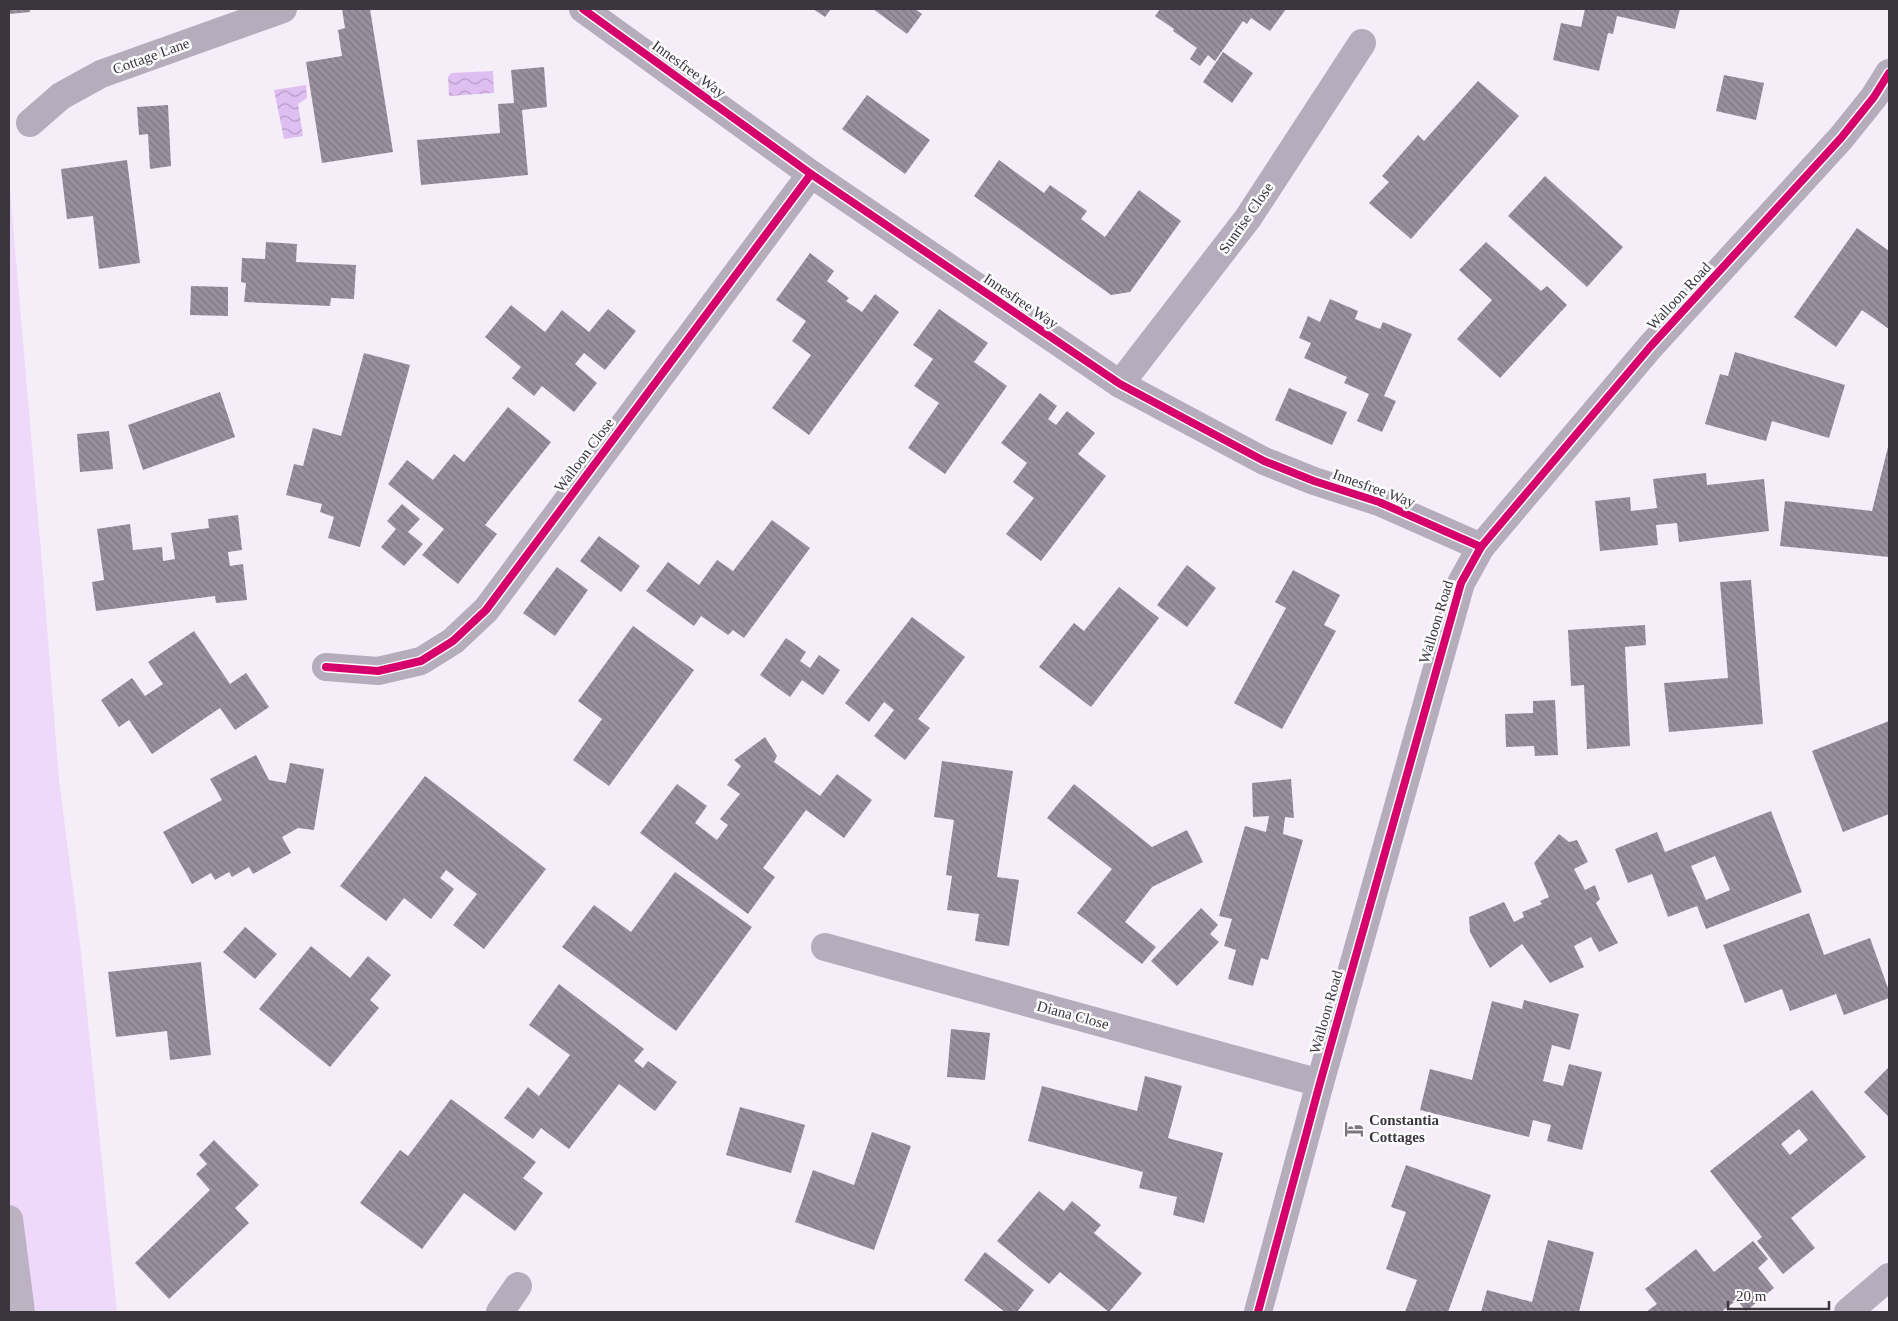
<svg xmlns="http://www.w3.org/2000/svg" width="1898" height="1321" font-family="Georgia,serif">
<defs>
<pattern id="water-waves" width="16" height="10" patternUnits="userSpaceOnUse" patternTransform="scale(1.25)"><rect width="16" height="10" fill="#dfbff1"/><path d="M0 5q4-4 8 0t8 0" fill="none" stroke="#b69cc5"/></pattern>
<pattern id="building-back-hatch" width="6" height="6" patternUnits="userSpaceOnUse" patternTransform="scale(1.25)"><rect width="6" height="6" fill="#9a8f9e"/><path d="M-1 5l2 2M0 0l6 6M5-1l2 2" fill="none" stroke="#7f7682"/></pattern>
</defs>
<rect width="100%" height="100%" fill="#f5eef8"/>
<path fill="#eed9fa" d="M9,178L43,575L59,779L81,952L117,1312H9Z"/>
<g fill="url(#water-waves)">
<path d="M493,71L494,93L449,96L448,77L451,73Z"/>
<path d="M306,85L307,98L298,104L303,136L284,139L274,90Z"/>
</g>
<g fill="url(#building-back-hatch)" fill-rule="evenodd">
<path d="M9,9H30V12L9,14Z"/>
<path d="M342,9H370L393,152L322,163L306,62L342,56L338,30L345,28Z"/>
<path d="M813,9H831L825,17Z"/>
<path d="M873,9H915L922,14L907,34Z"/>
<path d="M1160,9H1286L1270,31L1251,18L1247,24L1243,21L1215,61L1208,55L1200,66L1190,59L1197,48L1173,31L1174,29L1155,16Z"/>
<path d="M1585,9H1680L1675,29L1617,16L1613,34L1608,33L1599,71L1553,60L1561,23L1581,27Z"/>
<path d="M1223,52L1253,73L1232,103L1203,82Z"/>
<path d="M544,67L547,107L522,110L528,175L421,185L417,140L500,133L498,104L514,103L511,70Z"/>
<path d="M1724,75L1764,83L1756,120L1716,111Z"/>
<path d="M1478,81L1519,116L1411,239L1369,203L1389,182L1382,176L1418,135L1424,141Z"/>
<path d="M867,95L930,140L905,174L842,129Z"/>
<path d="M168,105L171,166L150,169L148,134L139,135L137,107Z"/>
<path d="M127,160L140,263L99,269L93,216L67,219L61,169Z"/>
<path d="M999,160L1044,193L1050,185L1087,211L1081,219L1105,237L1139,190L1181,221L1130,292L1111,295L974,196Z"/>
<path d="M1545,176L1623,247L1587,287L1508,216Z"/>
<path d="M1857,228L1889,251V329L1862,310L1836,347L1794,317Z"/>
<path d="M266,242L297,244L296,262L356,265L354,299L331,298L330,306L244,302L246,283L241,282L242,258L265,259Z"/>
<path d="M1486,242L1541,291L1547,286L1567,305L1500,378L1457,339L1492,300L1459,270Z"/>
<path d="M810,253L834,271L827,281L849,298L846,301L862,312L875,294L899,312L809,435L772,408L811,355L792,341L806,321L776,300Z"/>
<path d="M191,286L228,287V316L190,315Z"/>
<path d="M1330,299L1358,311L1355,319L1380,329L1383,322L1412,334L1384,396L1396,401L1382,432L1357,421L1369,394L1344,383L1347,377L1304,358L1311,343L1299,338L1308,316L1320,322Z"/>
<path d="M511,305L545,332L562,310L589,332L608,309L636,331L605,370L584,353L575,364L597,383L574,412L542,386L534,396L512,378L521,367L485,337Z"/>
<path d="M939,309L988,343L974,362L1007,386L945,474L908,448L939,403L914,386L933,359L913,345Z"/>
<path d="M1735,352L1845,385L1829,438L1772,421L1766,441L1705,424L1720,374L1728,376Z"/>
<path d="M364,353L410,365L360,547L328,538L334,517L320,512L322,504L286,495L294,464L303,466L313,428L341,436Z"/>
<path d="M1289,388L1347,412L1332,445L1275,420Z"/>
<path d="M220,392L235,437L143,470L128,425Z"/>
<path d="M1040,393L1057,406L1048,419L1056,425L1067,411L1095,433L1078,454L1106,476L1041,561L1006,534L1034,498L1013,482L1027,463L1001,443Z"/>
<path d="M508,407L551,442L485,525L497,534L458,584L422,555L444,529L388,484L407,460L433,480L454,454L464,462Z"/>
<path d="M109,431L113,469L80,472L77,434Z"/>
<path d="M1889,443V557L1780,546L1785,501L1872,511Z"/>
<path d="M1706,473L1707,485L1764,479L1769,531L1679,542L1677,523L1656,525L1658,545L1600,551L1595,501L1630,497L1631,511L1657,508L1653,479Z"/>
<path d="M402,504L420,519L408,532L423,544L404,566L381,547L396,529L387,521Z"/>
<path d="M238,515L242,550L228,552L230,566L243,564L247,600L216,603L215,596L96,611L92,582L104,580L97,529L130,524L133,550L162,547L163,561L175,559L171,533L209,528L208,519Z"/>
<path d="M772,520L810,548L744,638L733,630L728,635L701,616L694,626L646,591L668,562L699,585L717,560L733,571Z"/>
<path d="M599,536L640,566L621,592L580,561Z"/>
<path d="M1187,565L1216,588L1187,627L1157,605Z"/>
<path d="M557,567L588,590L555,636L523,613Z"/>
<path d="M1293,570L1340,595L1324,625L1336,631L1282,729L1234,703L1286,608L1275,602Z"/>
<path d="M1751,580L1763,724L1669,732L1664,683L1728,678L1720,582Z"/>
<path d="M1119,587L1159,618L1091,707L1039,667L1074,623L1084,631Z"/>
<path d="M912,617L965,657L918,719L930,728L905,760L874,736L894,710L884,702L869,722L845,703Z"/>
<path d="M1645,625L1646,645L1625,647L1630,746L1587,749L1584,685L1571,686L1568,630Z"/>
<path d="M633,626L694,670L609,786L573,760L602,719L578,701Z"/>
<path d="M194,631L230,684L246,673L269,707L235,730L220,708L152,754L129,720L119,727L101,700L132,678L145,696L163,684L148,662Z"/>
<path d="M786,638L806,652L800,661L810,668L819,655L840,670L823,695L802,680L790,697L760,675Z"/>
<path d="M1555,700L1558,755L1535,756L1534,746L1506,747L1505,714L1533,713V701Z"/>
<path d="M1889,721V814L1843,832L1812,751Z"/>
<path d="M765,737L777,756L774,762L820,796L837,774L872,800L844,838L806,810L763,868L775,877L748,914L640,833L677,784L707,806L695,823L717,840L728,825L720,819L740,794L727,785L741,766L734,760Z"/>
<path d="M256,755L269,780L286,783L290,763L324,769L314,830L298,828L282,837L291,853L253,874L249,867L232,877L229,872L215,880L211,873L192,884L163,832L222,800L210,779Z"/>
<path d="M942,761L1013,771L997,877L1019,880L1009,946L975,941L979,914L947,910L952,876L946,875L954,820L934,817Z"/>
<path d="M425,776L546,869L484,949L453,925L477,894L446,870L440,878L454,889L431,919L404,898L386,921L340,886Z"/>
<path d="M1291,779L1294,818L1285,817L1283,834L1303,840L1268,960L1261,958L1253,986L1228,979L1236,950L1224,946L1232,919L1219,916L1245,826L1266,832L1269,816L1253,817L1252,783Z"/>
<path d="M1074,784L1152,847L1187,830L1203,862L1152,887L1125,922L1156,947L1142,964L1077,913L1112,869L1047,818Z"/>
<path d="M1771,811L1802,892L1706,929L1697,906L1668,917L1652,874L1628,883L1615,849L1657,832L1665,852ZM1715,856L1730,890L1706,900L1691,866Z"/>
<path d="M1559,834L1569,842L1577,840L1588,862L1574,869L1585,890L1595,885L1600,899L1596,903L1618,943L1599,952L1591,937L1574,946L1584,967L1550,983L1522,944L1490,968L1470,932L1469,917L1504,902L1514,922L1524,917L1522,912L1542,904L1540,901L1549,897L1534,863Z"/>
<path d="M675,872L752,927L676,1031L562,947L594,905L631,932Z"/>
<path d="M1201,908L1218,925L1210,934L1219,942L1177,986L1151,961Z"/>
<path d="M1809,913L1824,955L1870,938L1889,991V998L1844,1015L1836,994L1790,1011L1782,989L1745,1003L1723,945Z"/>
<path d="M245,927L277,954L255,979L223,952Z"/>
<path d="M311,946L350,978L368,956L391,975L370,1000L379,1008L330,1067L259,1009Z"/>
<path d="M201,962L211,1055L170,1060L167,1031L116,1037L108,972Z"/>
<path d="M559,984L644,1049L634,1061L643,1068L648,1061L677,1082L655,1111L619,1084L569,1149L541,1128L533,1139L504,1118L528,1087L539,1096L570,1055L529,1025Z"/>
<path d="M1524,1000L1579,1014L1570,1050L1552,1045L1543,1081L1563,1086L1569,1064L1602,1072L1582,1150L1547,1141L1551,1125L1533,1120L1529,1137L1420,1110L1430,1069L1472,1080L1492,1001L1522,1009Z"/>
<path d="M951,1029L990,1033L985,1080L947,1077Z"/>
<path d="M1889,1067V1117L1864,1092Z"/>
<path d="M1145,1076L1182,1086L1168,1138L1223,1153L1204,1223L1173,1215L1177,1197L1139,1188L1143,1172L1028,1141L1042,1086L1137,1111Z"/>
<path d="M1812,1090L1866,1157L1791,1218L1815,1248L1783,1274L1757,1241L1762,1237L1710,1171ZM1799,1129L1808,1140L1790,1155L1781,1144Z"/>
<path d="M451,1099L536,1162L523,1178L543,1193L515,1231L464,1193L422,1249L360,1203L400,1150L408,1156Z"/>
<path d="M740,1107L805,1125L791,1173L726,1155Z"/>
<path d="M872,1132L911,1146L874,1250L795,1222L813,1170L854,1185Z"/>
<path d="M214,1140L259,1185L235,1208L249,1223L169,1299L135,1263L210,1190L196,1174L207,1164L199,1155Z"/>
<path d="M1406,1165L1491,1195L1448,1312H1405L1417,1280L1386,1269L1406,1212L1391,1207Z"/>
<path d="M1039,1191L1064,1211L1072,1201L1101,1225L1094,1233L1142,1273L1109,1312L1060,1272L1049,1284L997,1241Z"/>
<path d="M1548,1240L1594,1252L1579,1312H1481L1487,1290L1532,1302Z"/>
<path d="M1753,1241L1768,1259L1758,1268L1774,1288L1746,1311L1737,1300L1721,1312H1646L1657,1304L1645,1289L1696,1249L1714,1272Z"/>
<path d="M985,1252L1034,1290L1017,1312H1005L964,1280Z"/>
</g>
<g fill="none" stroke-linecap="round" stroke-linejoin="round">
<g stroke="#b6adbc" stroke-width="28">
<path d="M583,9L811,174L1120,384L1264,461L1314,481L1379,502L1481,547"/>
<path d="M30,123L61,96L101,74L283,9"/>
<path d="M1120,384L1248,218L1362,43"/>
<path d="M326,667L378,671L421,661L453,641L486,610L811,174"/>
<path d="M825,947L1320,1083"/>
<path d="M500,1312L518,1286"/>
<path d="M1848,1312L1889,1277"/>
</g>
<path stroke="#b6adbc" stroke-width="28" d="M1258,1312L1320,1083L1461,583L1481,547L1650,347L1841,138L1874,97L1889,73"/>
<path stroke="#bdb2c1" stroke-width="28" d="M9,1219L21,1312"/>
<g stroke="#fcfcfc" stroke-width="11">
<g id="cycleway">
<path d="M583,9L811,174L1120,384L1264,461L1314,481L1379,502L1481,547"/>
<path d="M326,667L378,671L421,661L453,641L486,610L811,174"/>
<path d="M1258,1312L1320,1083L1461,583L1481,547L1650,347L1841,138L1874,97L1889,73"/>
</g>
</g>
<use href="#cycleway" stroke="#d6006c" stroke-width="8"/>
</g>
<defs>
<g id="hotel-bare" transform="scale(1.5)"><path d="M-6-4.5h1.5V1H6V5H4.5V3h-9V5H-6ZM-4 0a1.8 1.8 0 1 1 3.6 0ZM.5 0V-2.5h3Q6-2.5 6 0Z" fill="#7c767f" stroke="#fcfcfc" stroke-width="2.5" paint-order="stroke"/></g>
</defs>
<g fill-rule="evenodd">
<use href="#hotel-bare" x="1354" y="1129"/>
</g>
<g text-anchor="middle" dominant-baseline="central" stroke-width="5" stroke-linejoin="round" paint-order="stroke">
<g font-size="15" fill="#3b363e" stroke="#fcfcfc">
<text transform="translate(151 56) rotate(-20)">Cottage Lane</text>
<text transform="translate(689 69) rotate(36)">Innesfree Way</text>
<text transform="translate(1246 218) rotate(-55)">Sunrise Close</text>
<text transform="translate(1679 296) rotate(-47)">Walloon Road</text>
<text transform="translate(1021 301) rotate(34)">Innesfree Way</text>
<text transform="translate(584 455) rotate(-53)">Walloon Close</text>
<text transform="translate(1374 488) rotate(20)">Innesfree Way</text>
<text transform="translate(1436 622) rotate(-73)">Walloon Road</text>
<text transform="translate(1326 1012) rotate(-74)">Walloon Road</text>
<text transform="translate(1073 1015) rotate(15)">Diana Close</text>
</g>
<g font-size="15" font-weight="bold" fill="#3b363e" stroke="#fcfcfc" text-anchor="start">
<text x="1369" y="1120">Constantia<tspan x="1369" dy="17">Cottages</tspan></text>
</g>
</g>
<rect width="1898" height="1321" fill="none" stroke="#3b363e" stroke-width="20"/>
<path d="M1728 1301v8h101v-8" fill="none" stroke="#3b363e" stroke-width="2.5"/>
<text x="1736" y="1301" font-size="15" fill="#3b363e" stroke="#fcfcfc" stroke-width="4" paint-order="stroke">20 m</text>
</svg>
